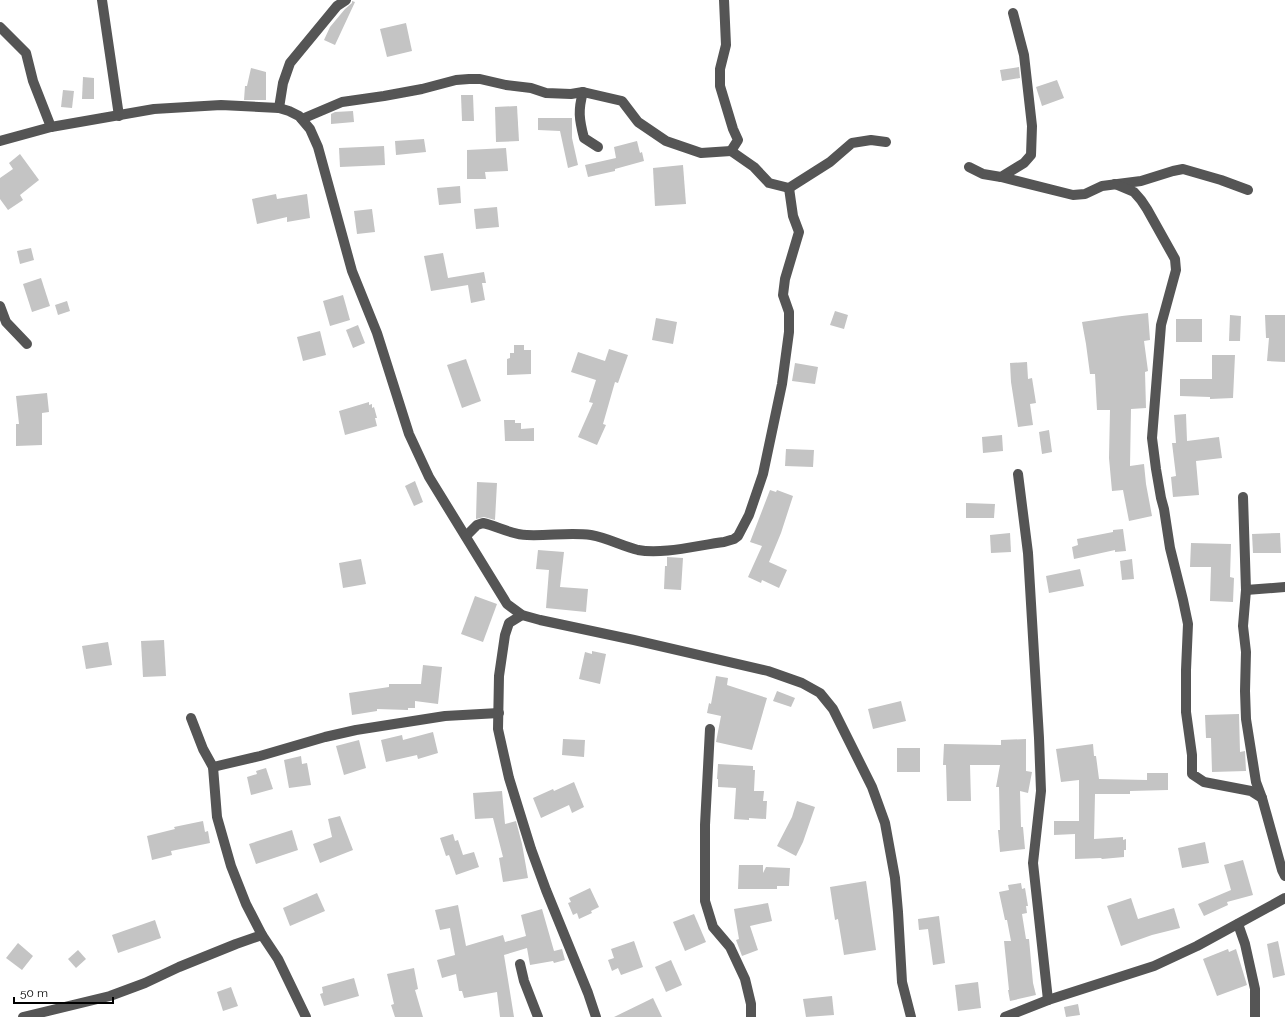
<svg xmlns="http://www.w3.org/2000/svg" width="1285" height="1017" font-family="Raleway,sans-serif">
<rect width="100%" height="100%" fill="#fff"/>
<g fill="#c4c4c4">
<path d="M352,1L355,2L335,45L324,40L330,27L345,9L352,3Z"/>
<path d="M406,23L412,51L387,57L380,29Z"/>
<path d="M1019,67L1020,78L1002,81L1000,70Z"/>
<path d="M251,68L266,72V100H244L245,86H247Z"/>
<path d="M83,77L94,78V99H82Z"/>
<path d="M1057,80L1064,98L1042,106L1036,87Z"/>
<path d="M63,90L74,91L72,108L61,107Z"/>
<path d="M461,95H473L474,121H462Z"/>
<path d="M517,106L519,141L496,142L495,107Z"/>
<path d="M353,111L354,122L331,124V114L335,112Z"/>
<path d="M538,118H572V138L578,165L568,168L560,131L538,130Z"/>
<path d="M424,139L426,152L396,155L395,141Z"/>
<path d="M637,141L640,153L642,152L644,161L615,169V171L588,177L585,165L616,158L614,147Z"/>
<path d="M384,146L385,165L340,167L339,148Z"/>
<path d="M506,148L508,171L485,172L486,179H467V150Z"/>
<path d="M20,154L39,180L20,195L23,200L8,210L0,199V178L13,169L9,163Z"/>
<path d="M683,165L686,204L655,206L653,168Z"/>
<path d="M460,186L461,203L439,205L437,188Z"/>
<path d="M276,194L277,199L307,194L310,218L287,222V217L257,224L252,199Z"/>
<path d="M497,207L499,227L476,229L474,209Z"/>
<path d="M372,209L375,232L357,234L354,211Z"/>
<path d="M31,248L34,260L20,264L17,251Z"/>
<path d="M443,253L448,278L484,272L486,283H482L485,300L471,303L468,285L431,291L424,256Z"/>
<path d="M41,278L50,306L32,312L23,284Z"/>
<path d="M343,295L350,320L330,326L323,301Z"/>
<path d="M67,301L70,311L58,315L55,305Z"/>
<path d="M835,311L848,315L844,329L830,325Z"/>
<path d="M1148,313L1150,340L1144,341L1148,371L1145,372L1146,408L1131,409L1130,466L1144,464L1146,484L1152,516L1129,521L1123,490L1112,491L1109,458L1110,410H1097L1095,374H1090L1086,344L1082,322L1122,316Z"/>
<path d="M1230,315L1241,316L1240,341H1229Z"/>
<path d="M1265,315H1285V362L1267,361L1269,338H1266Z"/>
<path d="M656,318L677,322L673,344L652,340Z"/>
<rect x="1176" y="319" width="26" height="23"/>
<path d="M358,325L365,343L353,348L346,330Z"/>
<path d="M320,331L326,355L303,361L297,337Z"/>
<path d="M514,345H524V350H531V374L507,375V359L510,358V353H514Z"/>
<path d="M609,349L628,355L618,383L615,382L603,424L606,425L597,445L578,437L593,403L589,402L596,380L571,372L578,352L605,361Z"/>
<path d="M1212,355H1235L1233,398L1210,399V397L1180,396V379H1212Z"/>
<path d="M466,359L481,401L462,408L447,365Z"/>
<path d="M1027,362L1028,379L1032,378L1036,403L1030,404L1033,425L1018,427L1011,382L1010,363Z"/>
<path d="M795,363L818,367L815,384L792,381Z"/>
<path d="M47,393L49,412L42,413V445L16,446V424H19L16,396Z"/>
<path d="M369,402V405L372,404V408L374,407L377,418H375L377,426L345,435L339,411Z"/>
<path d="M1186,414L1187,441L1219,437L1222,458L1196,461L1199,495L1173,497L1171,477L1176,476L1172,443H1176L1174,415Z"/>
<path d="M504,420H515V423H521V429L534,428V441H505Z"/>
<path d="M1049,430L1052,452L1042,454L1039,432Z"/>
<path d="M1002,435L1003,451L983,453L982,437Z"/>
<path d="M786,449L814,450L813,467L785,466Z"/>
<path d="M415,481L423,502L414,506L405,486Z"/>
<path d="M477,482L497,483L495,520L484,517L476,519Z"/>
<path d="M770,490L776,492L777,490L793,496L781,533L769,562L787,570L779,588L762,580L761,583L748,577L762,546L750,542Z"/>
<path d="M966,503L995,504L994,518H966Z"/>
<path d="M1123,529L1126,551L1115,552V550L1074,559L1072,547L1078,545L1077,539L1113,532V530Z"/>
<path d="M1010,533L1011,552L991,553L990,535Z"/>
<path d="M1280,533L1281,553H1253L1252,534Z"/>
<path d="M1191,543L1231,544L1230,577L1234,578L1233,602L1210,601L1211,567H1190Z"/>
<path d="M538,550L564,552L560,587L588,589L586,612L546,608L549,570L536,569Z"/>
<path d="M667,557L683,558L681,590L664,589L665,566H667Z"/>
<path d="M361,559L366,584L343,588L339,563Z"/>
<path d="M1132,559L1134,579L1122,580L1120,561Z"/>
<path d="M1080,569L1084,586L1049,593L1046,576Z"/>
<path d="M475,596L497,604L483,642L461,634Z"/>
<path d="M164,640L166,676L143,677L141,641Z"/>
<path d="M108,642L112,665L86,669L82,646Z"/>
<path d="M592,651L606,654L600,684L579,679L585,652L592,654Z"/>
<path d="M423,665L442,667L438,704L415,701V708H408V710L377,709V711L352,715L349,693L389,687V684H421Z"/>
<path d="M716,676L728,678L727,685L767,698L752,750L716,742L721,716L707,713L709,703L711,704Z"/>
<path d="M777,691L795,698L791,707L773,701Z"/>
<path d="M901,701L906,721L873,729L868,709Z"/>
<path d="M1239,714L1240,752L1245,751L1246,771L1212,772L1211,738H1206L1205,715Z"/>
<path d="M433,732L438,753L418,759L417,755L386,762L381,740L402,735L403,740Z"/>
<path d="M563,739L585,740L584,757L562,755Z"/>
<path d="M1026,739V771L1032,772L1028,793L1020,791L1021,827H1023L1025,849L1000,852L998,830H1000L999,787H996L1000,765H970L971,801H947L946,765H943L944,744L1001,745V740Z"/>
<path d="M359,740L366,768L344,775L336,746Z"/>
<path d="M1093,744L1094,756H1096L1099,779L1147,780V773H1168V790L1130,791V794H1095L1094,839L1123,837V840L1126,839V850H1124V857L1102,859L1101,858L1075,859V834L1054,835V821H1079V780L1061,782L1056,749Z"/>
<rect x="897" y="748" width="23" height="24"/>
<path d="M301,756L302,764L307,763L311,785L289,788L284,760Z"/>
<path d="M718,764L753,766V770H755L754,791H764L763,801H767L766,819L749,818V820L734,819L736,788L718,787V779H717Z"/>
<path d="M266,768L273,789L251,795L247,777L257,774L256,771Z"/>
<path d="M574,782L584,807L572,813L569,805L541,818L533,798L553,789L554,791Z"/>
<path d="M502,791L505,824L516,821L522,844L528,878L503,882L499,858L503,857L493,818L475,819L473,793Z"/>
<path d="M797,801L815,807L803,842L796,856L777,846L792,817Z"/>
<path d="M340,816L353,850L320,863L313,844L332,837L328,819Z"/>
<path d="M203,821L205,832L208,831L210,843L171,851L172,855L152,860L147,836L175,829L174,827Z"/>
<path d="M292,830L298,850L256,864L249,844Z"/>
<path d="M453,834L455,841L458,840L463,855L474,852L479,867L456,875L449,855L446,856L440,838Z"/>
<path d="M1205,842L1209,863L1182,868L1178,848Z"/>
<path d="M1243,860L1253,895L1227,902L1228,905L1204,916L1198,904L1231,890L1224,865Z"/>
<path d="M739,865H763V873L766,867L790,868L789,886H777V889H738Z"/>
<path d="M866,881L876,950L844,955L838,919L835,920L830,887Z"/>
<path d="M1021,883L1022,889L1025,888L1028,906H1026L1027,913L1022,914L1026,939H1029L1033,983L1036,995L1010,1001L1008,990H1009L1004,941H1011L1007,920H1005L999,892L1009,890L1008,885Z"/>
<path d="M590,888L599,907L591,911L592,913L579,919L577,913L573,915L568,903L571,902L569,898Z"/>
<path d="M317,893L325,911L290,926L283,908Z"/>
<path d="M1131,898L1138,919L1174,908L1180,928L1152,935L1121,946L1107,906Z"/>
<path d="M768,903L772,921L750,926L758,950L742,956L736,940L739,939L734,909Z"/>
<path d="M458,905L466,946L503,935L505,942L526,936L521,915L542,909L554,951L562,949L565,960L554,963L553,961L530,965L527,948L504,955L514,1017H500L497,992L464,998L462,991H459L456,974L442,978L437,960L455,955L450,928L440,930L435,910Z"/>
<path d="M694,914L706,942L685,951L673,922Z"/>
<path d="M939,916L945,963L933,965L928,929L919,930L918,919Z"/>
<path d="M155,920L161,938L118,953L112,935Z"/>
<path d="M634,941L643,967L621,975L618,968L612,971L608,960L614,958L611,949Z"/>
<path d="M1278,941L1285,975L1273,978L1267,944Z"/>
<path d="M18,943L33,956L22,970L6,958Z"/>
<path d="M1228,949L1229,952L1236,949L1247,985L1217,996L1203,959Z"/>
<path d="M78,950L86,959L76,968L68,959Z"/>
<path d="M671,960L682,985L666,992L655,967Z"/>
<path d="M414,968L418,989L415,990L423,1017H395L391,1005L394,1004L387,974Z"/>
<path d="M354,978L359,996L324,1006L320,994L323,993L322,987Z"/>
<path d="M978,982L981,1008L958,1011L955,985Z"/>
<path d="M231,987L238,1006L223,1011L217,992Z"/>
<path d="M832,996L834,1015L806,1017L803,999Z"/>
<path d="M653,998L662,1017H614Z"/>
<path d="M1078,1004L1080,1015L1066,1017L1064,1007Z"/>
</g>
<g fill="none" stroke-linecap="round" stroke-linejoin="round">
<g stroke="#555" stroke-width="10">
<path d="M102,0L119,116"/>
<path d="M724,0L726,45L720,69V86L733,129L738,140L731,151L754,167L769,183L789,188L830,162L852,143L871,140L886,142"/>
<path d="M0,27L26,53L33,81L51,127"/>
<path d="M583,92C578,110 579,119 584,138L598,147"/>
<path d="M279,108L283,83L290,63L337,6L346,0"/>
<path d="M302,119L342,102L384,96L422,89L456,80L469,79H480L506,85L531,88L546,93L571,94L583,92L622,101L638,122L666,141L701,153L731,151"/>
<path d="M0,141L51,127L154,109L221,105L279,108L289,111L299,116L310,129L318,147L352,271L377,333L409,434L429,477L507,604L522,615L540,620L634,640L768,671L802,683L820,693L833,709L872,787L885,823L895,878L898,912L902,982L911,1017"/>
<path d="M969,167L983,174L1001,177L1024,163L1031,155L1032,126L1024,55L1013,13"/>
<path d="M1001,177L1073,195L1085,194L1102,186L1141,181L1173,171L1183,169L1221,180L1248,190"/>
<path d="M1115,184L1134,192L1141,200L1147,209L1175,259L1176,270L1161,325L1152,438L1156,469L1161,498L1164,509L1170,548L1183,600L1188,624L1186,670V712L1192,755V774L1204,782L1251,791L1262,798"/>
<path d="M0,306L6,322L27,344"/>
<path d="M1018,474L1028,553L1039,738L1041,791L1033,863L1048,1000"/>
<path d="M1243,497L1246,590L1243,626L1246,652L1245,691L1246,719L1256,782L1262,798L1282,870L1285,876"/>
<path d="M466,536L477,525L483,523C497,526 512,535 527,535C549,536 570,532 591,535C608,538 622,546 638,550C662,555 699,545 724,542L734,539L738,536L749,515L763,474L782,384L789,332V312L783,295L785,279L799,232L793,216L789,188"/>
<path d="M1246,590L1285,587"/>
<path d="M522,615L509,623L505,635L499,676L498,729L509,778L531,849L546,890L588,993L596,1017"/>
<path d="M191,718L203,749L213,767L260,756L325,737L356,730L445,716L499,713"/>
<path d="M710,729L705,825V901L713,927L730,947L745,979L751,1004V1017"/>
<path d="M213,767L217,817L231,866L246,904L262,935L278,959L306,1017"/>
<path d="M1238,924L1245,944L1255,989V1017"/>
<path d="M520,964L524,981L538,1017"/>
<path d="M23,1017L110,996L145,983L179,967L236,944L262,935"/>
<path d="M1005,1017L1048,1000L1154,966L1197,946L1285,898"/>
</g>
</g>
<path d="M14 997v6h99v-6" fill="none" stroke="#000000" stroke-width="2"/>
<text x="20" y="997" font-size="12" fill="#000000" stroke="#ffffff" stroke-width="3" paint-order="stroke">50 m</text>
</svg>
